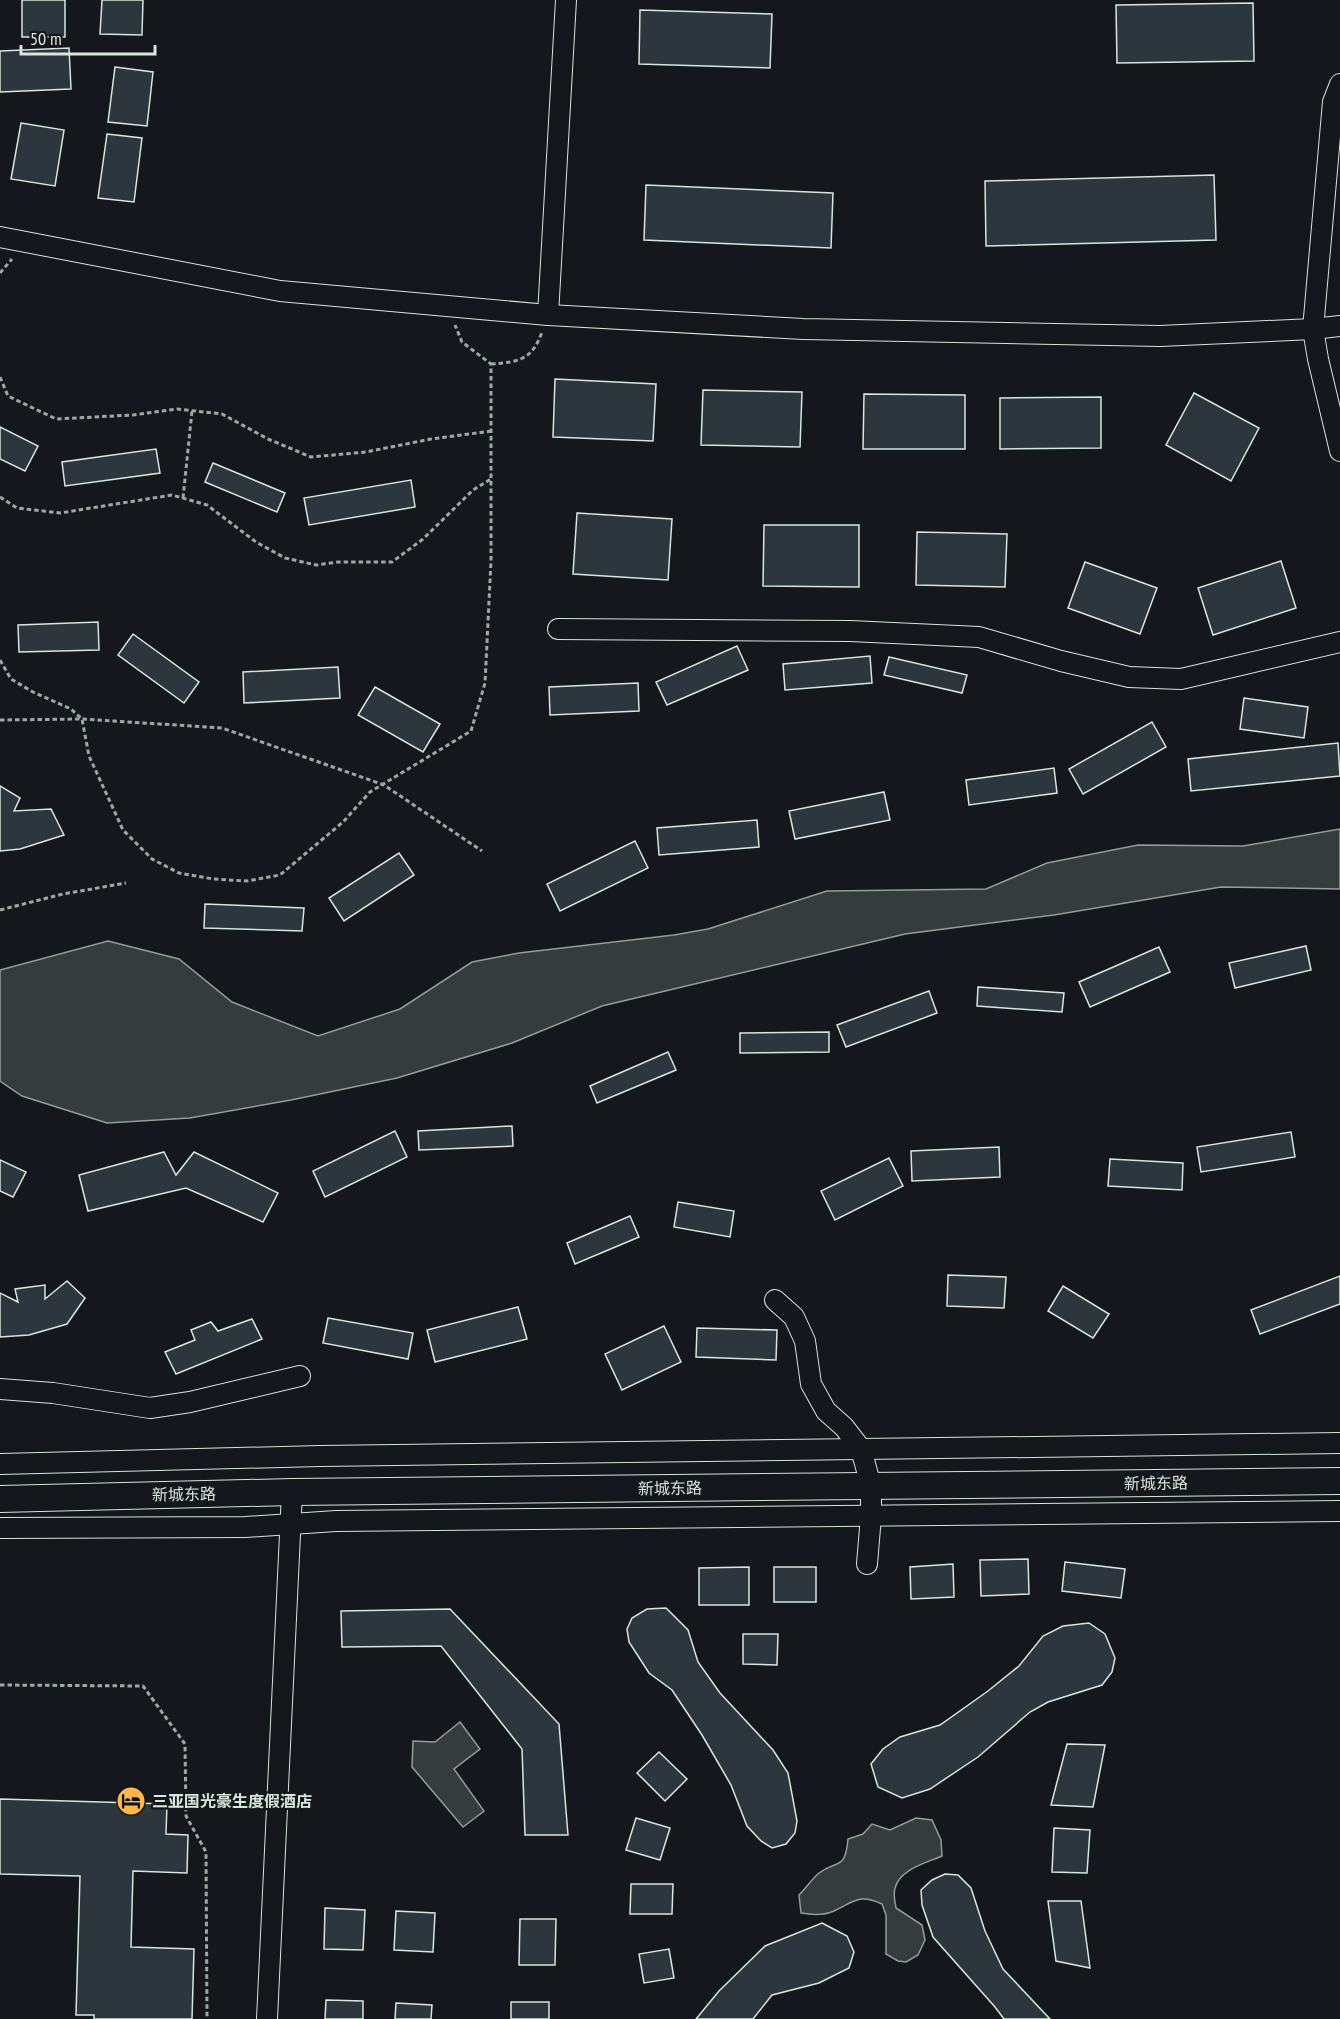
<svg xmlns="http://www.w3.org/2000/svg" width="1340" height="2019" font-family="'PT Sans Narrow','Noto Sans SC',sans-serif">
<rect width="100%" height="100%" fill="#14181c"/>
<g fill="#363b3e" stroke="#939e99" stroke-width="1.5">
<path d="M1340,829V889L1221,887L1054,915L905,934L602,1006L512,1043L397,1078L291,1100L190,1118L107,1123L22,1096L0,1081V970L108,941L179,959L232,1002L318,1036L400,1009L472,962L519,953L674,935L708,929L827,891L986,889L1047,863L1138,845L1243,846Z"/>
<path d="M460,1722L480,1749L454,1769L484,1811L463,1827L412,1767L413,1741L435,1742Z"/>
<path d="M916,1818L932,1820L941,1840L942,1856C926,1863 900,1869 895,1888C893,1894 895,1902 896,1908L922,1925L925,1940L918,1955L906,1962L898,1961L886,1954V1915L882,1904C859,1893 854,1902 834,1911C823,1916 812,1915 801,1913L799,1895C806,1888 812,1879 819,1873C838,1859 845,1871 848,1839L863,1834L872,1824L890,1830Z"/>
</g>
<g fill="#2c363c" stroke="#d8e6dc" stroke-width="1.5">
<rect x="22" y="0" width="43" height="37"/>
<path d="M102,0H143L142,35L100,34Z"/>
<path d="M1253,3L1254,61L1117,63L1116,5Z"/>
<path d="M640,10L772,14L770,68L639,64Z"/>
<path d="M69,48L71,89L0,92V51Z"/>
<path d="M115,67L153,72L147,126L108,122Z"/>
<path d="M21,123L64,130L55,186L11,179Z"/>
<path d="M107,134L142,138L134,202L98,198Z"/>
<path d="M1214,175L1216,240L986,246L985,181Z"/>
<path d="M646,185L833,193L831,248L644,240Z"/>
<path d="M555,379L656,384L653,441L553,437Z"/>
<path d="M703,390L802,392L800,447L701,445Z"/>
<path d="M1194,393L1259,428L1231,481L1166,445Z"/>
<path d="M864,394L965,395V449H863Z"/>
<path d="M1101,397V448L1000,449V398Z"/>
<path d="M0,427L38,446L25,471L0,459Z"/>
<path d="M156,449L160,473L65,486L62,462Z"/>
<path d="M213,463L285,493L277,512L205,482Z"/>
<path d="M411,480L415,507L309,525L304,498Z"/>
<path d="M577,513L672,519L668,580L573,574Z"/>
<path d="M764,525H859V587L763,586Z"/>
<path d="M917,532L1007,534L1005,587L916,585Z"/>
<path d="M1281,561L1296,608L1213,635L1198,588Z"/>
<path d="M1085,562L1157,588L1140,634L1068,608Z"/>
<path d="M98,622L99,650L19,652L18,625Z"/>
<path d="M133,634L199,682L184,703L118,655Z"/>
<path d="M737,646L748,670L667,705L656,682Z"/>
<path d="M870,656L872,683L785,690L783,664Z"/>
<path d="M889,657L967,675L962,693L884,675Z"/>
<path d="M338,667L340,698L244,703L243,672Z"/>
<path d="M638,683L639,711L550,715L549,687Z"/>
<path d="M375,687L440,724L423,752L358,715Z"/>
<path d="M1244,698L1308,707L1304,738L1240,729Z"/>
<path d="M1152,722L1166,747L1083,794L1069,769Z"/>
<path d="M1338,743L1340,776L1191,791L1188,759Z"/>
<path d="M1054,768L1057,793L969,805L966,780Z"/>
<path d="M0,786L20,798L14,811L51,809L64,835L20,849L0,851Z"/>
<path d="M884,792L890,820L795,839L789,811Z"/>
<path d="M757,820L759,847L659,855L657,828Z"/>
<path d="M635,841L648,868L560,911L547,884Z"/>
<path d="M399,853L414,875L344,921L329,898Z"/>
<path d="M205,904L304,908L302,931L204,928Z"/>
<path d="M1306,946L1311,970L1235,988L1229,963Z"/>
<path d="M1159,947L1170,972L1090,1007L1079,982Z"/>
<path d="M978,987L1064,993L1062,1012L977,1006Z"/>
<path d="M929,991L937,1013L846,1047L837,1025Z"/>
<path d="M829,1032V1052L740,1053V1033Z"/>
<path d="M668,1052L676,1070L597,1103L590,1086Z"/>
<path d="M512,1126L513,1146L419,1150L418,1131Z"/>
<path d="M395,1131L407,1157L325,1197L313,1171Z"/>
<path d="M1291,1132L1295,1157L1201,1172L1197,1147Z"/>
<path d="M999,1147L1000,1177L912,1181L911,1151Z"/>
<path d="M164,1152L176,1175L194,1152L278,1193L263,1222L186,1188L88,1211L79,1175Z"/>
<path d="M889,1158L903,1186L835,1220L821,1191Z"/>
<path d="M1110,1159L1183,1163L1182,1190L1108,1186Z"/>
<path d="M0,1160L26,1172L13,1197L0,1191Z"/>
<path d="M678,1202L734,1211L730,1237L674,1227Z"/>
<path d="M630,1216L639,1237L575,1264L567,1243Z"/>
<path d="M948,1275L1006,1277L1004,1308L947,1306Z"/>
<path d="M1340,1276V1304L1260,1334L1251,1310Z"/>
<path d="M67,1281L85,1298L67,1324L29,1335L0,1337V1293L18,1302L15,1289L45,1285V1299Z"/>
<path d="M1063,1286L1109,1314L1093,1338L1048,1311Z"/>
<path d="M518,1307L527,1339L435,1362L427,1330Z"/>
<path d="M328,1318L413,1333L408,1359L323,1343Z"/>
<path d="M252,1319L262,1339L176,1374L165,1352L195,1340L191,1330L211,1322L218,1331Z"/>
<path d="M664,1326L681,1362L622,1390L605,1354Z"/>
<path d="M697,1328L777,1330L776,1360L696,1357Z"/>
<path d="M1028,1559L1029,1594L981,1596L980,1560Z"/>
<path d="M1065,1562L1125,1569L1121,1598L1062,1591Z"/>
<path d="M953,1564L954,1597L911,1599L910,1567Z"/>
<path d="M749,1567V1605H699V1568Z"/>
<rect x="774" y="1567" width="42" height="35"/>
<path d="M666,1608L688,1630L698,1662L720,1693L773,1750L788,1773L797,1821L795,1833L786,1844L772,1848L761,1841L747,1826L731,1785L702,1735L672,1690L649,1673L629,1642L627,1629L632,1618L647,1609Z"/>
<path d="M450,1609L559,1724L568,1835H525L522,1749L441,1646L342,1647L341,1611Z"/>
<path d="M1089,1623L1105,1634L1115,1658L1112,1672L1102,1685L1048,1702L1030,1712L978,1757L930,1789L902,1798L878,1787L871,1764L883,1749L900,1737L940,1725L988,1691L1019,1666L1043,1636L1063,1626Z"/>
<path d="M743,1634H778L777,1665L743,1664Z"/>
<path d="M1067,1744L1105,1745L1093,1807L1051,1805Z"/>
<path d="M659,1752L687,1779L665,1801L637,1773Z"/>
<path d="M0,1799L167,1804L166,1834L188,1835L187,1873L133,1871L131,1947L194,1949L192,2019H94V2015H76L80,1876L0,1874Z"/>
<path d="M636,1818L670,1828L660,1860L626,1850Z"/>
<path d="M1054,1828L1090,1830L1087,1873L1052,1872Z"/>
<path d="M945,1874L958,1875L971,1888L985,1931L1003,1969L1050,2019H1004L995,2007L933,1937L922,1905L921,1890L932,1880Z"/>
<path d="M631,1884H673L672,1914H630Z"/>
<path d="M1048,1901H1081L1090,1968L1056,1961Z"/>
<path d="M325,1908L365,1910L363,1950L324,1949Z"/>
<path d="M396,1911L435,1913L433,1952L394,1950Z"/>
<path d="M520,1919H556L555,1965H519Z"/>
<path d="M822,1923L847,1936L854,1952L849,1968L819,1983L772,1995L753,2019H696L719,1991L765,1946Z"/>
<path d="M669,1949L674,1978L644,1983L639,1954Z"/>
<path d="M326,2000L363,2001V2019H325Z"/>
<rect x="511" y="2002" width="38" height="17"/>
<path d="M396,2003L432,2005L431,2019H395Z"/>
</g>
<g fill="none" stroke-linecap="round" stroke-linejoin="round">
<g stroke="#d8e6dc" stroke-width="22">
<g id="minor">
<path d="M1340,84L1333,102L1313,329L1340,326"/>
<path d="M0,237L280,291L548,315L803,329L1160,336L1313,329L1318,359L1340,451"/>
<path d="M548,315L566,0"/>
<path d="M558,629L850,631L979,637L1061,661L1129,677L1181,679L1340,642"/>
<path d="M775,1300L794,1317L805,1341L811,1384L826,1411L844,1427L861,1449L871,1486V1516L867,1564"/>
<path d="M0,1389L53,1393L150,1408L190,1402L300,1376"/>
<path d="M0,1464L320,1456L1340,1443"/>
<path d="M0,1528L245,1527L336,1521L1340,1511"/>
<path d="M267,2019L292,1492"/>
</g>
</g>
<g stroke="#d8e6dc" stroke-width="28">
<path id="major" d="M0,1499L292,1492L1340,1481"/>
</g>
<g stroke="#9da8a2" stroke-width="3" stroke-dasharray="4.5 3" stroke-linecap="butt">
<path d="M0,273L12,259"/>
<path d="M491,364C519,362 532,360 542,332"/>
<path d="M0,377L8,396L56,419L133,415L177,409L222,414L268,439L311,457L366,452L431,439L492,431"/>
<path d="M0,497L17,508L60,513L172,495L207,505L256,542L285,558L316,565L338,562H392L423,539L473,490L491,479"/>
<path d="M183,498L192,411"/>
<path d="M0,660L11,679L33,692L71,709L82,719L89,756L123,830L152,859L179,873L213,879L247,881L280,875L343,822L370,792L471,731L485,683L491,561V364L462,342L455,325"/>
<path d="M0,720L82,719L222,728L384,785L482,851"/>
<path d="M0,910L63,894L126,883"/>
<path d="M0,1685L143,1686L185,1744L186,1816L206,1852L207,2019"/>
</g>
<use href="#minor" stroke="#14181c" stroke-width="20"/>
<use href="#major" stroke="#14181c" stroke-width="26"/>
</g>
<defs>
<g id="hotel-disc" transform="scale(1.5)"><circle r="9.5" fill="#ffb74d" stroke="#14181c"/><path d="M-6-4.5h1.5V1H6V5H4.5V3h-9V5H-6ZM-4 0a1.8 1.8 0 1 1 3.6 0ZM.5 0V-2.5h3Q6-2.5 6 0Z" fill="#111"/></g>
</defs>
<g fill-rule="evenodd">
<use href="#hotel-disc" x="131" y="1801"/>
</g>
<g text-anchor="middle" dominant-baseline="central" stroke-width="4.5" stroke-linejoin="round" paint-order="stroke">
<g font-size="16" fill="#d8e6dc" stroke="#14181c">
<text transform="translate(1156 1483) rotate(-1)">新城东路</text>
<text transform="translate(670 1488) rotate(-1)">新城东路</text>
<text transform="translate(184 1494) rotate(-1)">新城东路</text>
</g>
<g font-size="16" font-weight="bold" fill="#d8e6dc" stroke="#14181c" text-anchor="start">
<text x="152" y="1801">三亚国光豪生度假酒店</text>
</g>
</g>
<path d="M21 45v9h134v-9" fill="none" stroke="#d8e6dc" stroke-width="3"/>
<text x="30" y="45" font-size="18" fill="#d8e6dc" stroke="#14181c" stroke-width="4.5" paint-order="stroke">50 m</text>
</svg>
